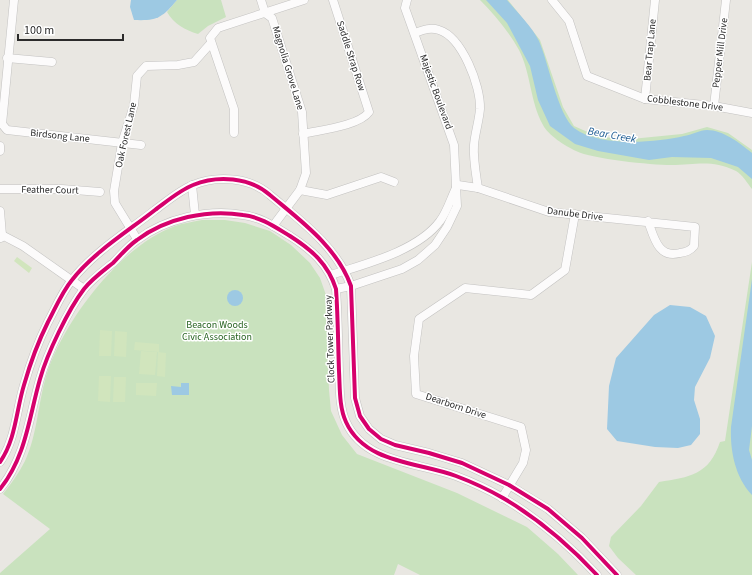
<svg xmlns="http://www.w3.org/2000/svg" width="752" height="575" font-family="'Source Sans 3',sans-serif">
<rect width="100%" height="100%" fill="#e9e7e2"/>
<g fill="#c9e2be">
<path d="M177,0H221L226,17L208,26L198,34C185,30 174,24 167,12Z"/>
<path d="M480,0H508L540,40L563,107L574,126L592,134L621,140L682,134L707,127L728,133L752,150V189C748,184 742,174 736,171C711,159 696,165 671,165C651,165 592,159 576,151C565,146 548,135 543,125C530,102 531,73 519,50C509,32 494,14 480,0Z"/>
<path d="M202,220H225L245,223L270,231L291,245L310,263L320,278L326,295L329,390L331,411L342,435L357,454L457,493L527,527L558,554L578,575H420L398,564L394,575H0V573L50,529L3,494C11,484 19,473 25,461C38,434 38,399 48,370C66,318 122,245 175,226C183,223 193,222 202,220Z"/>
<path d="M752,262V575H636L618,558L609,546L611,537L641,506L659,482C690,477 709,475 720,442L725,441Z"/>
</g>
<g fill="#d1e5bd">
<path d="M17,257L32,268L29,273L14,261Z"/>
<path d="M100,330L112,331L111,356H99Z"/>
<path d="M115,331L127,332L126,357L114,356Z"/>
<path d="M135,342L159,344V352L134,350Z"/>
<path d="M141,351L157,352L155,375L139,374Z"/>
<path d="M158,352L166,353L165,377L157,376Z"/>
<path d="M99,376H111L110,402L98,401Z"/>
<path d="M114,377H126L125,402H113Z"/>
<path d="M136,383H157L156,396L136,395Z"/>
</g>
<g fill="#9dc9e3">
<path d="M131,0H177C162,18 157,21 134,20L130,7Z"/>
<path d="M486,0H507C516,11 533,28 539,41C548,61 558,115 574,128C598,147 655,143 684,136C691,135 700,130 707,130C723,130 740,143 752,153V179L738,167L711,158L672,157L649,160L598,151L575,144L550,126L538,100L530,66L507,23Z"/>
<path d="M752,279V426L749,450L752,460V495C735,477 730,451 731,427Z"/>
<circle cx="235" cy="298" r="8"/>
<path d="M670,305L690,307L706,316L715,336L710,358L695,387L694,400L700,419V434L691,445L678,448L655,447L617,441L607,429L609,386L616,358L654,315Z"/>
<path d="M181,383H189V395H172L171,386L181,387Z"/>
</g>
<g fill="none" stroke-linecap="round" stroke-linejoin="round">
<g stroke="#c3c2c1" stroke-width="9">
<g id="minor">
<path d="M14,0L2,124L7,130L141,145"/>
<path d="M261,0L265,13L272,18L302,112L306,173L300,190L273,226"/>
<path d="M552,0L569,21L587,76L645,99L714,106L752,113"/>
<path d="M415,33C423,30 430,27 439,30C462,37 481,86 480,109C479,121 475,133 474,145C473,159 476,174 478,188"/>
<path d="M7,58L52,62"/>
<path d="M645,99L655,0"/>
<path d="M714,106L726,0"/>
<path d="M234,133V109L210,38L218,28L304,0"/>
<path d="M303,134C320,130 359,126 369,112L333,0"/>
<path d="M0,151V146"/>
<path d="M192,185L195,215"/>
<path d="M458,185L478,188L549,212L695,227L694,246C690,251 686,252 680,253C658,259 654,237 648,221"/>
<path d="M0,189H62L100,192"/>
<path d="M300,190L327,195L381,177L394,182"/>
<path d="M0,211L2,235L1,238"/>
<path d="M0,234L23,246L84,289"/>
<path d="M137,239L115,203L114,191L122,143L134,105L137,76L146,66L178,65L194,62L211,43"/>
<path d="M331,275C365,264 418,251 440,221C447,212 451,198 456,188"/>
<path d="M336,289L351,286L402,269L418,260L435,245L447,227L457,206L454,145L405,8L407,0"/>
<path d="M0,462C16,439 16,411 24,385C30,364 38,342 48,322C55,309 62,292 72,280C94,252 127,232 155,210C166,202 180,190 193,185C217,175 250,177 270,195C301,221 337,247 351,286L355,398L360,416L369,429L381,439L395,445L429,453L462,463L509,485L548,509L582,538L617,575"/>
<path d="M0,489C26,457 29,417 40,379C47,354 68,310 84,289C92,279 103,271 113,263C121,255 128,246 137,240C166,218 208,209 243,215C261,217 275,227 290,236C312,250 328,264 336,289C338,317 338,344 339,371C340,388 339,407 346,422C365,464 419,462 456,476C472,482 489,490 503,498C539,519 569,545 597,575"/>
<path d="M502,498L523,463L526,450L521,427L416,394L414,356L419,319L465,288L531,295L565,270L575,214"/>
</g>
</g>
<use href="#minor" stroke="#fcfbfb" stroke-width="8"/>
<g stroke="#fff" stroke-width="6">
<g id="cycleway">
<path d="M0,462C16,439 16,411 24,385C30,364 38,342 48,322C55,309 62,292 72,280C94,252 127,232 155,210C166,202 180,190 193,185C217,175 250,177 270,195C301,221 337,247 351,286L355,398L360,416L369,429L381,439L395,445L429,453L462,463L509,485L548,509L582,538L617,575"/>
<path d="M0,489C26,457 29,417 40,379C47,354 68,310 84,289C92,279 103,271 113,263C121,255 128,246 137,240C166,218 208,209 243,215C261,217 275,227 290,236C312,250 328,264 336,289C338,317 338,344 339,371C340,388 339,407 346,422C365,464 419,462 456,476C472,482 489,490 503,498C539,519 569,545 597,575"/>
</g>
</g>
<use href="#cycleway" stroke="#d6006c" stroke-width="4"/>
</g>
<g text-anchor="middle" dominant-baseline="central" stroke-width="3" stroke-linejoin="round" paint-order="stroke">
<g font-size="10" fill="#2b2b2b" stroke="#fff">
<text transform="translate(650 50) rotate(-85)">Bear Trap Lane</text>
<text transform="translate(720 53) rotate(-83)">Pepper Mill Drive</text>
<text transform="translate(351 56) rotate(72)">Saddle Strap Row</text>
<text transform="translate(288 68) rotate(73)">Magnolia Grove Lane</text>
<text transform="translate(436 92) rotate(70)">Majestic Boulevard</text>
<text transform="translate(685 103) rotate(7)">Cobblestone Drive</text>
<text transform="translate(126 135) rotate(-77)">Oak Forest Lane</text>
<text transform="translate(60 136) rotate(6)">Birdsong Lane</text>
<text transform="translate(50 190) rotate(1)">Feather Court</text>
<text transform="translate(575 214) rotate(7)">Danube Drive</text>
<text transform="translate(330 339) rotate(-92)">Clock Tower Parkway</text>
<text transform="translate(456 406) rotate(18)">Dearborn Drive</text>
</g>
<g font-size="10" fill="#276321" stroke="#fff">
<text x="217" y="325">Beacon Woods<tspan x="217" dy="12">Civic Association</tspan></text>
</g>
<g font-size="11" font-style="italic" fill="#1a5991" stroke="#fff">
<text transform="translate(612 135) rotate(10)">Bear Creek</text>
</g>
</g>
<path d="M18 34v6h105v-6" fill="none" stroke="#2b2b2b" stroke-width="2"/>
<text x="24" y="34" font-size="12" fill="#2b2b2b" stroke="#ffffff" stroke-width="3" paint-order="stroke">100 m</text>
</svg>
